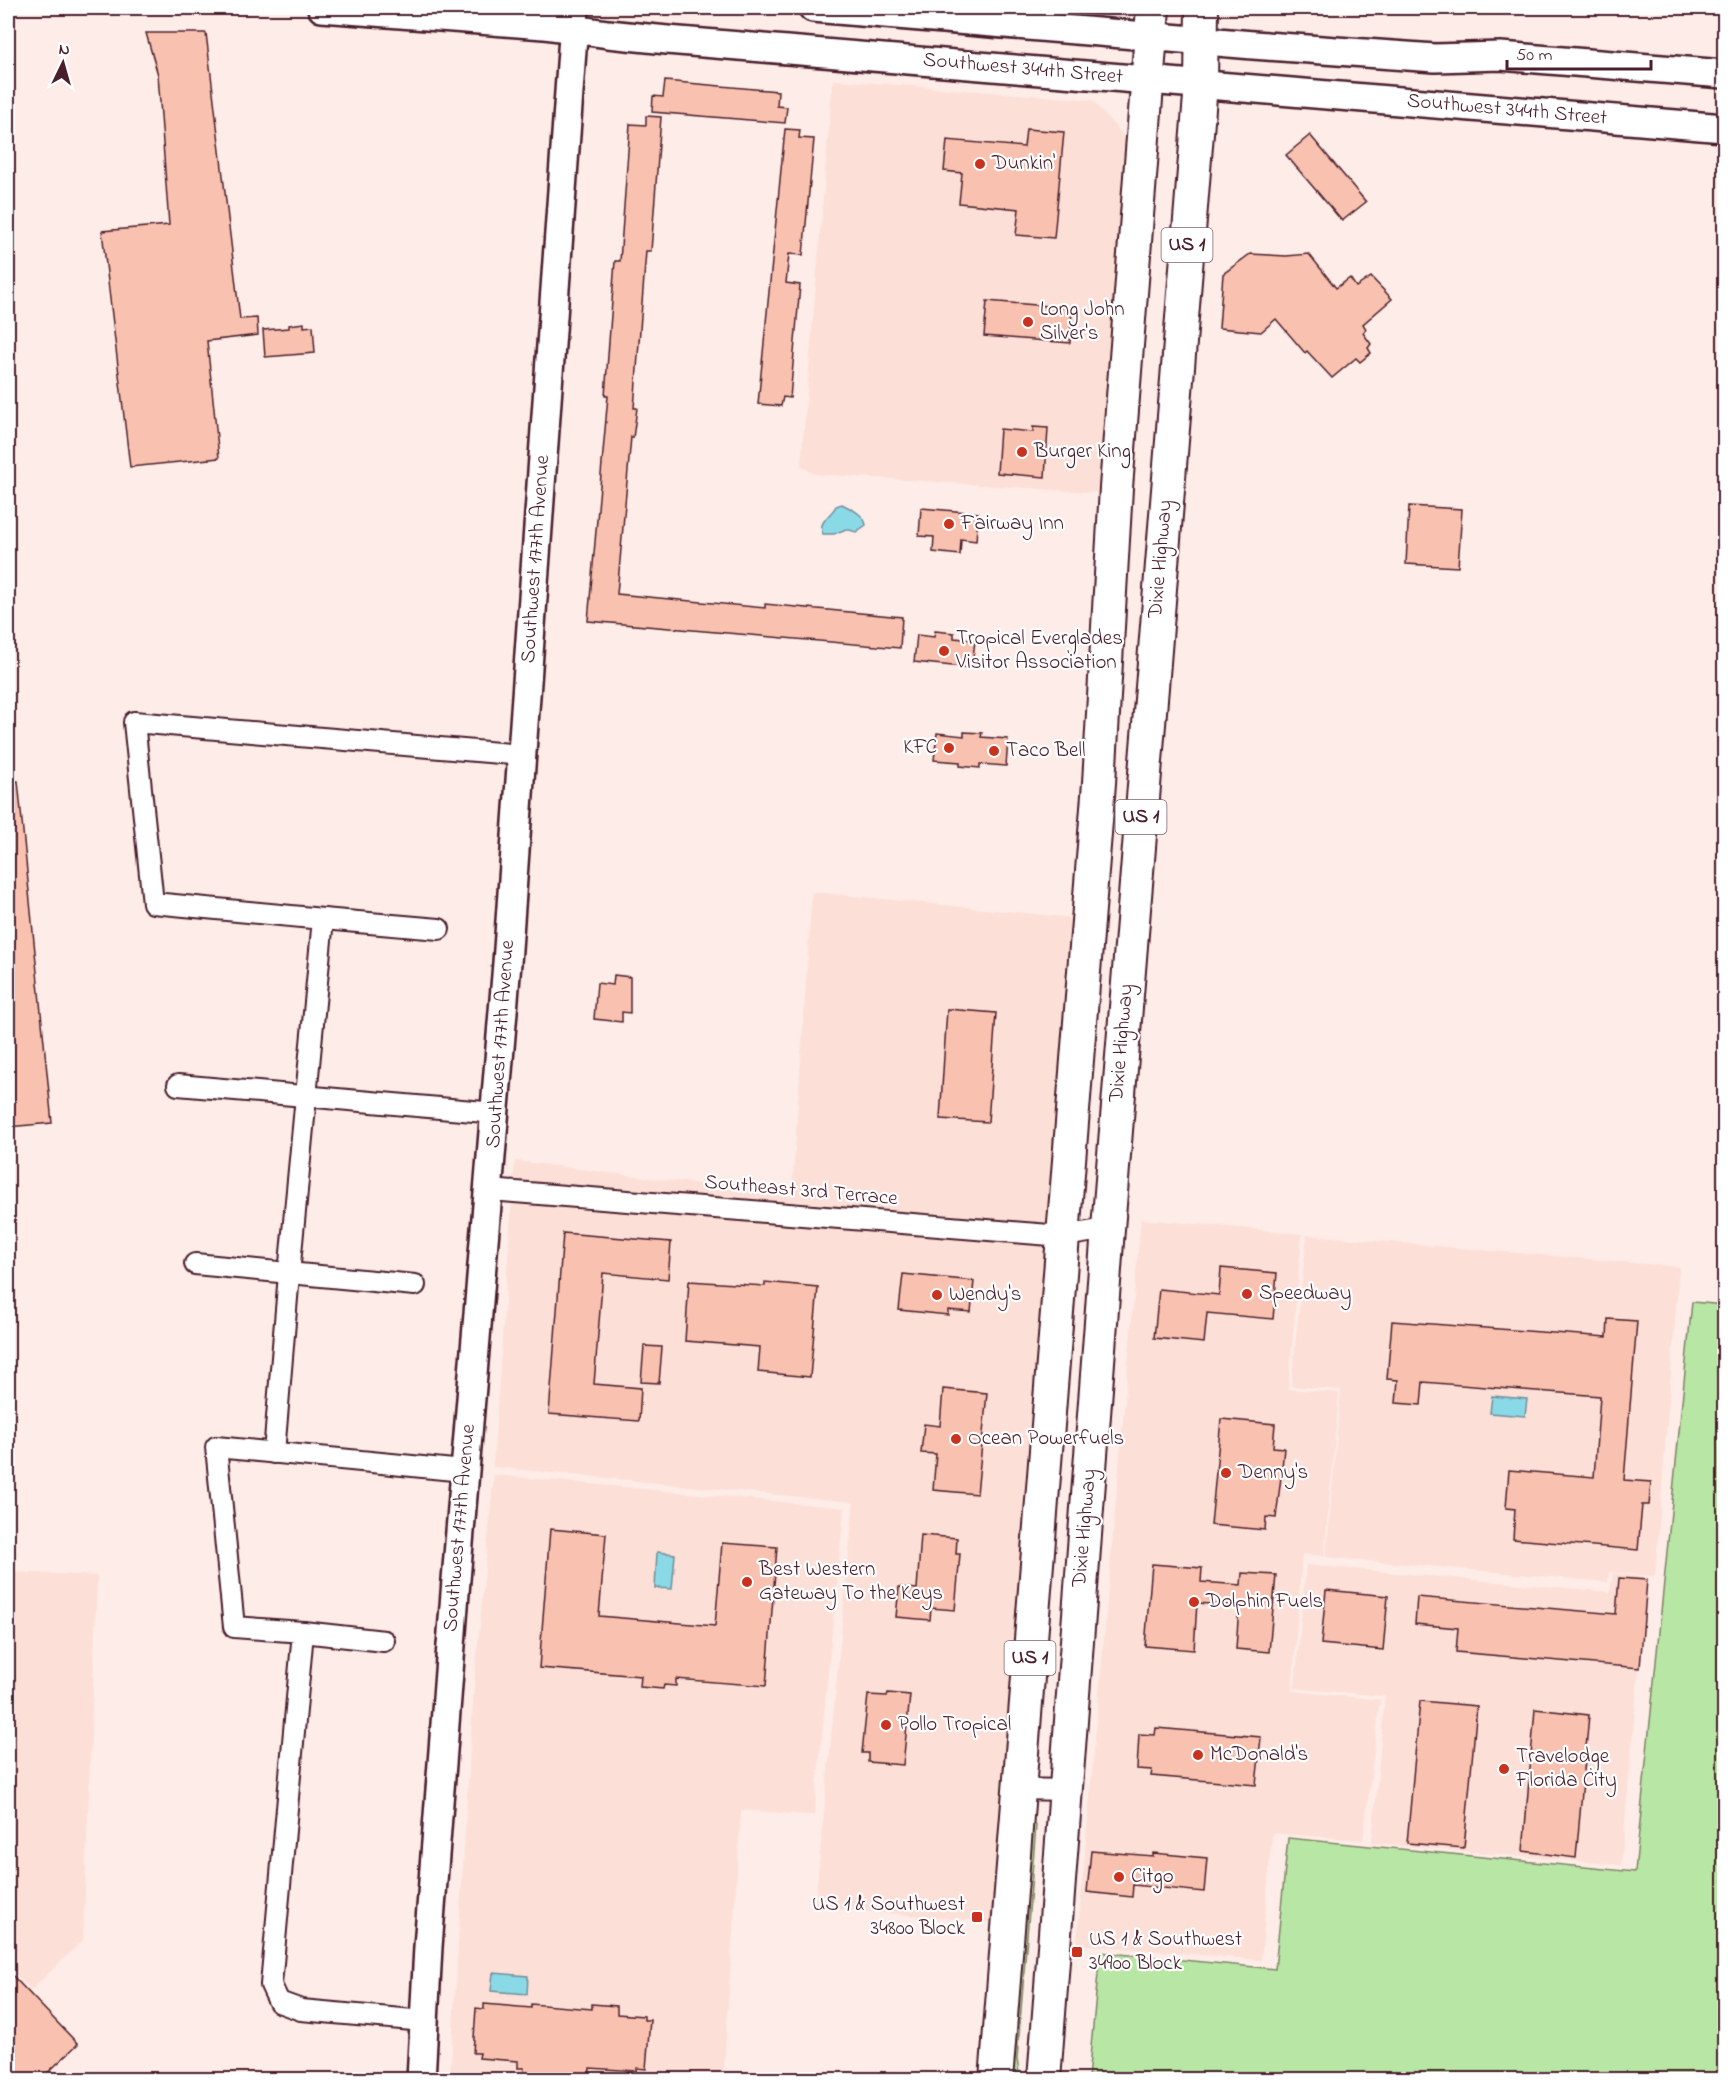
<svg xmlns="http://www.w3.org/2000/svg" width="1732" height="2087" font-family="'Indie Flower',sans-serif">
<rect width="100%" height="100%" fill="#fdece7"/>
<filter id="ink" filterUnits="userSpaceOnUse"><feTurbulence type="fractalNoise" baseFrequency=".0167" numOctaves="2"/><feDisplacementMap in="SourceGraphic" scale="12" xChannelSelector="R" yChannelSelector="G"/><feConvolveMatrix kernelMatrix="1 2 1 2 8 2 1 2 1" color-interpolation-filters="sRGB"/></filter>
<g filter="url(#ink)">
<g fill="#fcdfd6">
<path d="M1403,8H1484L1483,16Z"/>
<path d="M833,80L1092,100L1126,139L1103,493L815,474L801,466Z"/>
<path d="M812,892L1073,918L993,1922L815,1907L854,1502L493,1467L515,1161L792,1196Z"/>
<path d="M1141,1219L1302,1234L1288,1389L1339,1393L1324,1556L1302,1554L1292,1691L1380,1700L1363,1840L1272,1833L1261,1960L1077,1944Z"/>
<path d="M1307,1235L1679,1267L1655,1576L1609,1572L1608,1582L1326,1557L1341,1390L1291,1386Z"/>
<path d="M494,1475L844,1508L814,1815L741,1810L723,2079L450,2080L474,1688Z"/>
<path d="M1306,1565L1610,1592L1613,1573L1647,1577L1621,1865L1372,1843L1385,1696L1295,1688Z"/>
<path d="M8,1572L97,1576L83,1940L31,1990L8,1966Z"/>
</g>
<g fill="#b7e6a5" stroke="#808268" stroke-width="1.5">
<path d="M1692,1302L1724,1305V2079H1088L1100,1952L1275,1969L1288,1838L1635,1872Z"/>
<path d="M1031,1821L1036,1825L1017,2059L1020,2079L1008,2080Z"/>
</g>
<g fill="#8ad9e6" stroke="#708f9b" stroke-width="1.5">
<path d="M842,504C851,509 864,514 866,525L856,532L846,529L834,534H823C817,522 831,516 836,506Z"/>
<path d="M1492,1396L1527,1399L1525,1416L1490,1413Z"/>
<path d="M657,1552L675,1554L672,1589L655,1588Z"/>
<path d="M493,1973L528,1976L527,1994L491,1991Z"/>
</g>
<g fill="#f9c1af" stroke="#4a1f2b" stroke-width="1.5">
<path d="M146,33H206L240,319L257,318L258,335L207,341L219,458L130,467L102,231L169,225L158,75Z"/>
<path d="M665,81L778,91L777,106L787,107L785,123L652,112L653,96L663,97Z"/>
<path d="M646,116L661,117L651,251H646L634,408H637L633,438L631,437L617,594L765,608V604L902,617L900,648L588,621L608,396H605L615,261H620L630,124L646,125Z"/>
<path d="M785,129L800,130L799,138L814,139L803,255L789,254L786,283L800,285L790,398L783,397L781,406L758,404Z"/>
<path d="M1026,129L1064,132L1054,238L1016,235L1019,209L959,203L962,173L944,171L947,140L1024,147Z"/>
<path d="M1310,135L1366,202L1342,221L1286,155Z"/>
<path d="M1250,254L1286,256L1309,254L1336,288L1350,278L1356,287L1371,277L1392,299L1363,324L1366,329L1363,333L1371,344L1368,348L1371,353L1360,362L1356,358L1332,378L1307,351L1305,353L1276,319L1261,332L1219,328L1223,274Z"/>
<path d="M987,301L1072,308L1070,343L984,336Z"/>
<path d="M304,323V327L313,326L315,353L265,357L263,330L289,328V325Z"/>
<path d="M1033,427L1048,428L1045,477L997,473L1000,429L1033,432Z"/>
<path d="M1409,506L1462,509L1458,567L1406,564Z"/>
<path d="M921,508L978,513L976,541L961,539L960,555L933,552L934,537L919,536Z"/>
<path d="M935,631L954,633V638L975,640L972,668L914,662L917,635L934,637Z"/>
<path d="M964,732L982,733L981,737L1008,739L1006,766L980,764V768L960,766V762L934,760L937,733L964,736Z"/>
<path d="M18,781L52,1123L8,1127V782Z"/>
<path d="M614,975L630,977V1013L622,1012V1022L594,1019L597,983L613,985Z"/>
<path d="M947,1009L996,1013L988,1122L940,1119Z"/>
<path d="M563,1233L671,1242L668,1279L603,1273L594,1384L641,1388L639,1421L549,1414Z"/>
<path d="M1221,1268L1277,1273L1273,1319L1207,1313L1204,1343L1154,1338L1159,1289L1219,1295Z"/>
<path d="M903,1274L974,1281L971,1312L948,1310V1315L899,1310Z"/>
<path d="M689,1281L765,1286V1282L818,1287L810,1377L758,1372L760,1347L685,1341Z"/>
<path d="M1608,1319L1637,1321L1624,1480L1651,1482L1649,1505H1642L1638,1550L1513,1539L1515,1509L1506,1508L1509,1470L1594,1477L1600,1396L1423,1382L1421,1405L1396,1403L1398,1380L1387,1379L1392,1321L1607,1337Z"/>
<path d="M644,1346L662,1347L659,1383L641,1382Z"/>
<path d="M943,1389L987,1393L977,1494L933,1490L936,1454L921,1453L924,1424L940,1426Z"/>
<path d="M1221,1419L1275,1424L1273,1447L1284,1448L1281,1477L1276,1518L1266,1517L1265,1530L1211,1525Z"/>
<path d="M550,1529L606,1534L599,1616L715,1626L722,1543L777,1547L766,1686L676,1679V1686L664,1685L663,1689L640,1687L641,1676L539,1668Z"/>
<path d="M921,1535L957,1538L956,1554H960L955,1610L931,1608L930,1620L896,1617L899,1587L917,1589Z"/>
<path d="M1152,1564L1202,1568L1201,1582L1241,1585L1242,1573L1276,1575L1269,1652L1236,1649L1239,1606L1197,1603L1194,1650L1145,1646Z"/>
<path d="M1619,1578L1647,1580L1640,1668L1456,1652L1458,1628L1415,1624L1417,1597L1616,1614Z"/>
<path d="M1326,1590L1388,1596L1383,1650L1321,1644Z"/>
<path d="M888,1693L910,1695L903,1765L868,1762V1753H862L868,1695L887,1696Z"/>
<path d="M1420,1701L1477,1706L1464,1848L1407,1843Z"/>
<path d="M1535,1709L1589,1715L1576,1858L1523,1851Z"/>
<path d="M1156,1728L1261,1737L1256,1785L1151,1776L1152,1770L1137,1769L1139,1734L1155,1735Z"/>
<path d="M1091,1851L1153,1856V1853L1207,1858L1204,1892L1133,1885L1132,1897L1087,1892Z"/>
<path d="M8,1971L78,2044L41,2079H8Z"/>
<path d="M484,2004L531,2008V2004L592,2009V2004L617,2006V2014L644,2016V2020H650L646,2069L637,2068V2071L590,2068L589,2079H560V2077L523,2074L524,2068H518V2061L479,2058L480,2053H473L476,2008L484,2009Z"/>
</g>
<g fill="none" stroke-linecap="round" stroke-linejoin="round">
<g stroke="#4a1f2b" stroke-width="24">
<g id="minor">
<path d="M323,919L439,929"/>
<path d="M178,1085L496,1113"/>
<path d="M490,1190L1063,1236L1108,1229"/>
<path d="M195,1264L415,1285"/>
<path d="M274,1453L289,1274L323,919L153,903L134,722L522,755"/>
<path d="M303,1632L384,1641"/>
<path d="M1020,1789L1065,1790"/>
<path d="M424,2021L301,2010L279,2002L271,1985L303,1632L234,1627L216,1447L464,1471"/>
</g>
</g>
<g stroke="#4a1f2b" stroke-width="32">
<g id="secondary">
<path d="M322,8L544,25L608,34L667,40L1724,128"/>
<path d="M813,8L1253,45L1435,58L1500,56L1724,74"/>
<path d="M421,2080L428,1947L456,1580L507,963L575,8"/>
</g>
</g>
<g stroke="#4a1f2b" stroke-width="36">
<g id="trunk">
<path d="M996,2080L1099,783L1116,488L1153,8"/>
<path d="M1044,2080L1108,1229L1201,84L1202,8"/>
</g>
</g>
<use href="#minor" stroke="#fff" stroke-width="20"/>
<use href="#secondary" stroke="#fff" stroke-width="27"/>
<use href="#trunk" stroke="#fff" stroke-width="32"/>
</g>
</g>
<g fill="#c8321e" stroke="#fff" stroke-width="2">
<circle cx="980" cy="164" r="6"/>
<circle cx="1028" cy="322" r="6"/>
<circle cx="1022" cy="452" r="6"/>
<circle cx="949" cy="524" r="6"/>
<circle cx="944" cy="651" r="6"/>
<circle cx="949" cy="748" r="6"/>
<circle cx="994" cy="751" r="6"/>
<circle cx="1247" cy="1294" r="6"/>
<circle cx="937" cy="1295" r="6"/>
<circle cx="956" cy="1439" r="6"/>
<circle cx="1226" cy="1473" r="6"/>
<circle cx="747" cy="1582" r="6"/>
<circle cx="1194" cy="1602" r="6"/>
<circle cx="886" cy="1725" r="6"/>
<circle cx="1198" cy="1755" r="6"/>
<circle cx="1504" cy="1769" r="6"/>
<circle cx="1119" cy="1877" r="6"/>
<rect x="971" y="1911" width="12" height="12" rx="3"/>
<rect x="1071" y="1946" width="12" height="12" rx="3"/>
</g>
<g text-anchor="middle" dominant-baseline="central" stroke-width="4.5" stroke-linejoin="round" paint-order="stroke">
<g fill="#fff" stroke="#80626b" stroke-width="1.5">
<rect x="1161.5" y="228" width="51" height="34" rx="4.5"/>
<rect x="1115.5" y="800" width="51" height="34" rx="4.5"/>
<rect x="1004.5" y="1641" width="51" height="34" rx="4.5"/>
</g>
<g font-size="20" font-weight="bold" fill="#4a1f2b">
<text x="1187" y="245">US 1</text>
<text x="1141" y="817">US 1</text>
<text x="1030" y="1658">US 1</text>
</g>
<g font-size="21" fill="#4a1f2b" stroke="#fff">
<text transform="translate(1023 69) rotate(5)">Southwest 344th Street</text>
<text transform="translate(1507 110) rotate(5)">Southwest 344th Street</text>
<text transform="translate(536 559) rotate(-86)">Southwest 177th Avenue</text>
<text transform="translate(1161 559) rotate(-85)">Dixie Highway</text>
<text transform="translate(1122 1043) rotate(-85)">Dixie Highway</text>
<text transform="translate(501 1044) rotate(-86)">Southwest 177th Avenue</text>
<text transform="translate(801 1191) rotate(5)">Southeast 3rd Terrace</text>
<text transform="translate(460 1528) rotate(-85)">Southwest 177th Avenue</text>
<text transform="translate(1085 1528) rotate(-85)">Dixie Highway</text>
</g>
<g font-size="21" fill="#4a1f2b" stroke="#fff" text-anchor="start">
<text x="992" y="164">Dunkin'</text>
<text x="1040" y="310">Long John<tspan x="1040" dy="24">Silver's</tspan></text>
<text x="1034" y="452">Burger King</text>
<text x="961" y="524">Fairway Inn</text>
<text x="956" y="639">Tropical Everglades<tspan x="956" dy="24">Visitor Association</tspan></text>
<text x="937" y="748" text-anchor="end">KFC</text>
<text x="1006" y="751">Taco Bell</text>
<text x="1259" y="1294">Speedway</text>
<text x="949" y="1295">Wendy's</text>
<text x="968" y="1439">Ocean Powerfuels</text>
<text x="1238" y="1473">Denny's</text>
<text x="759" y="1570">Best Western<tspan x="759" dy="24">Gateway To the Keys</tspan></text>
<text x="1206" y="1602">Dolphin Fuels</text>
<text x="898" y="1725">Pollo Tropical</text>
<text x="1210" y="1755">McDonald's</text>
<text x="1516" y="1757">Travelodge<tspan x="1516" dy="24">Florida City</tspan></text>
<text x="1131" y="1877">Citgo</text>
<text x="965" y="1905" text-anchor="end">US 1 &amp; Southwest<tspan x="965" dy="24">34800 Block</tspan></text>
<text x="1089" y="1940">US 1 &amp; Southwest<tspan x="1089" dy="24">34900 Block</tspan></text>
</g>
</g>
<rect width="1732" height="2087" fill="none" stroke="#fff" stroke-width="30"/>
<rect x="15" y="15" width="1702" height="2057" fill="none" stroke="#4a1f2b" stroke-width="2" filter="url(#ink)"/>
<g transform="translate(63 63) rotate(5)" stroke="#ffffff" stroke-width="4.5" paint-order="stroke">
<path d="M0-4.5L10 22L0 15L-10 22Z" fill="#4a1f2b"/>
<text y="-9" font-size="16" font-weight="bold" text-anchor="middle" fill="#4a1f2b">N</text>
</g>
<path d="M1507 60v9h144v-9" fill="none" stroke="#4a1f2b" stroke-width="3"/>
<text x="1516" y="60" font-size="18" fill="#4a1f2b" stroke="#ffffff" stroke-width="4.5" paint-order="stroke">50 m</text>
</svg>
